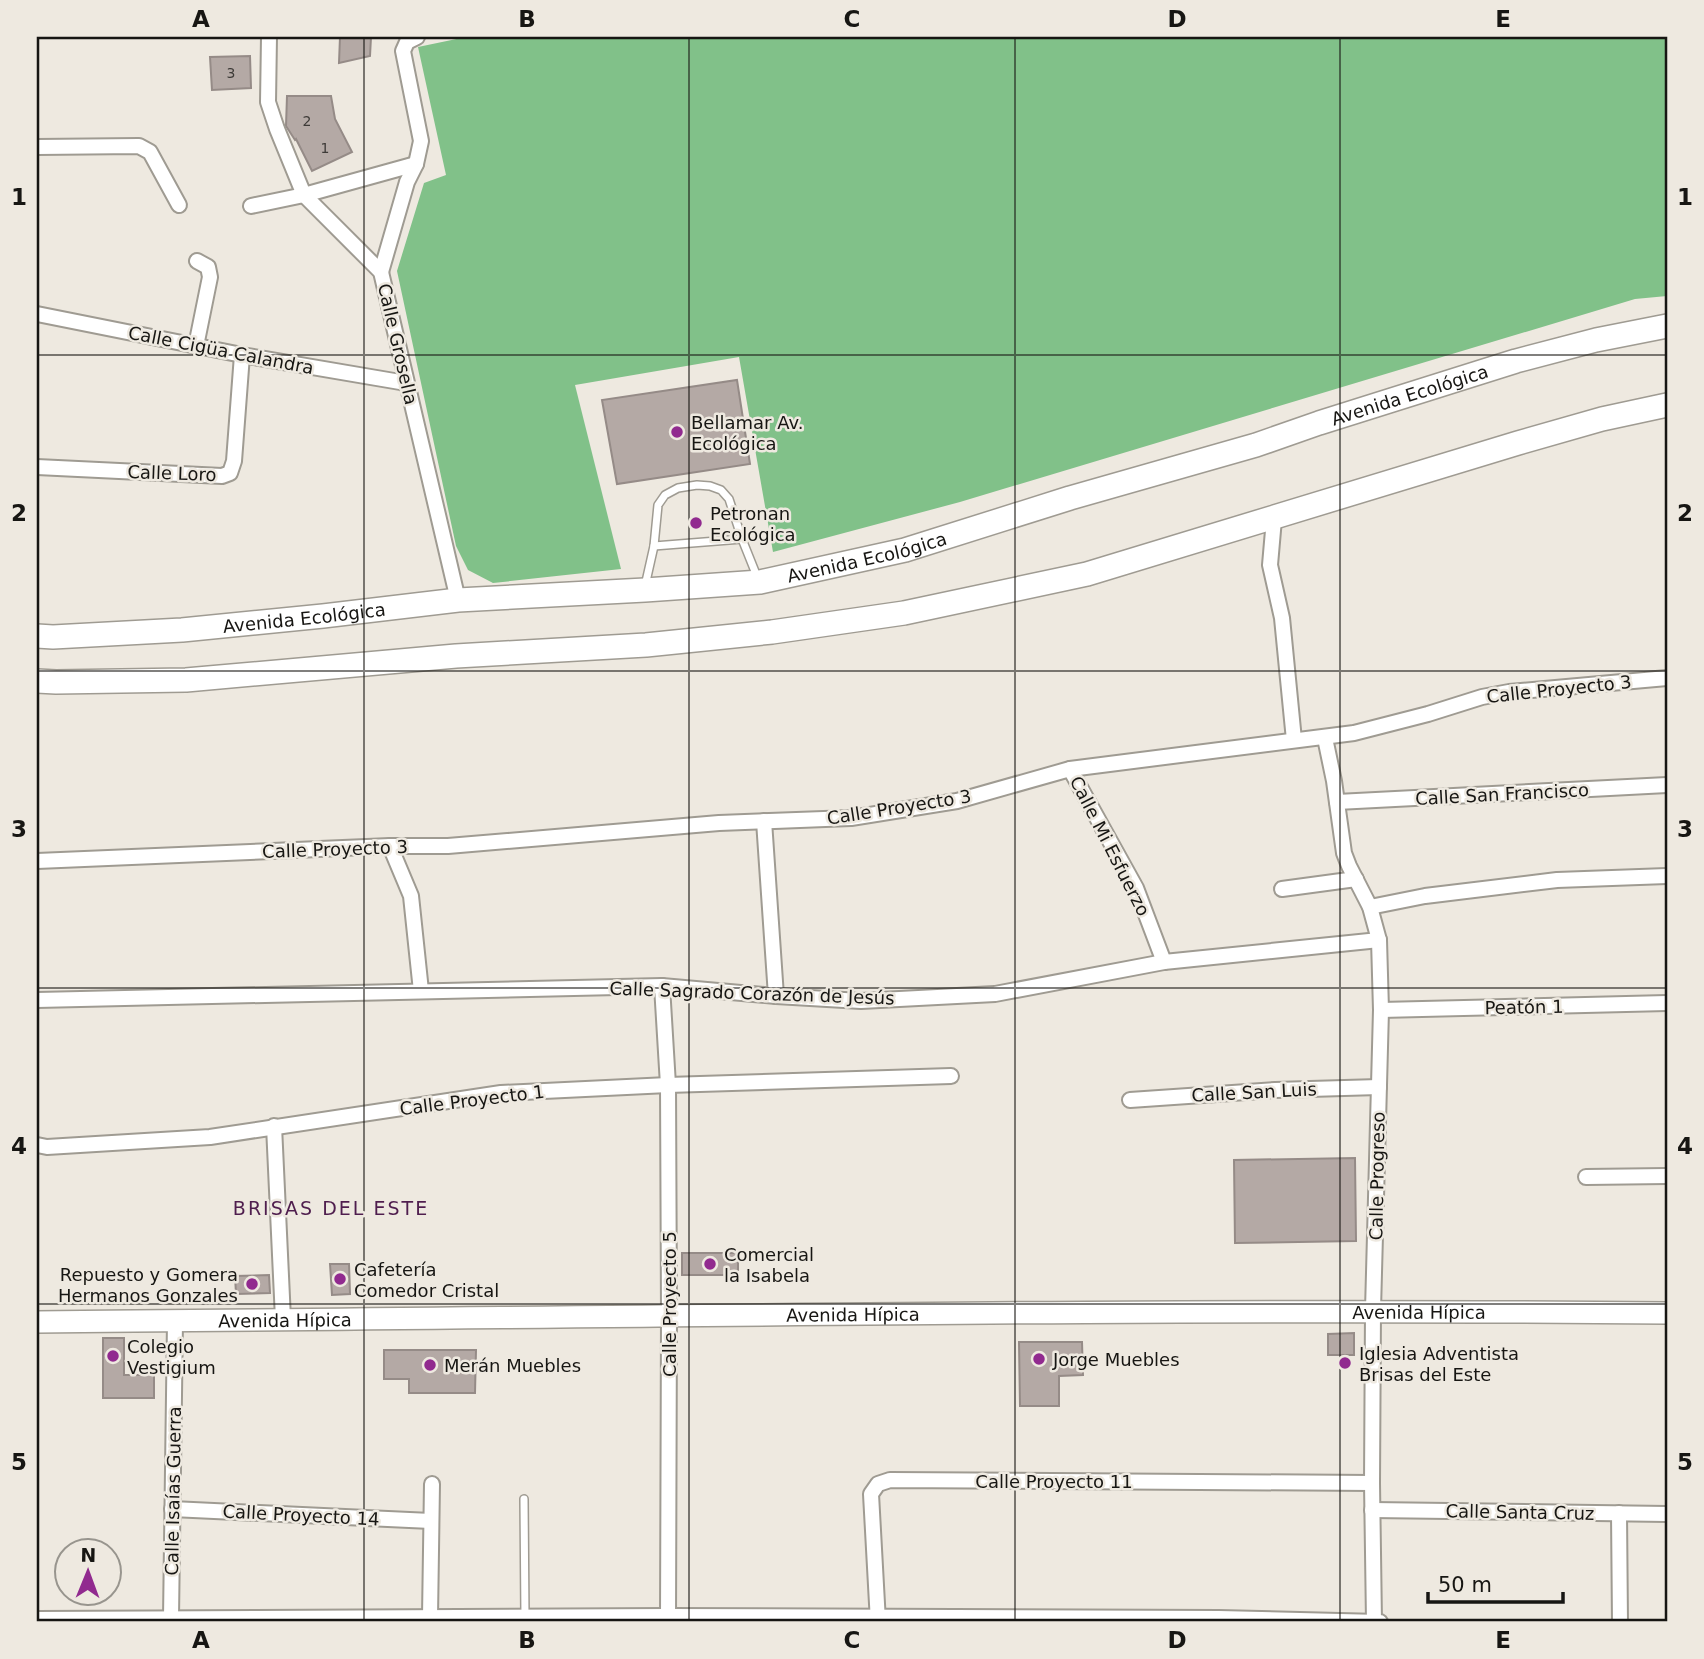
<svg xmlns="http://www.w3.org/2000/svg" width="1704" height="1659" font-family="'DejaVu Sans',sans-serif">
<rect width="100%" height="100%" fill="#eee9e0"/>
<path fill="#81c189" d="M466,37H1667V296L1635,299L960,502L773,552L739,357L575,385L621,569L493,583L468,570L456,546L397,271L424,183L446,175L418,47Z"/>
<g fill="#b4a9a5" stroke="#958b87" stroke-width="2">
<path d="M340,37H371L370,56L339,63Z"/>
<path d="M250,56L251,88L212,90L210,57Z"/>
<path d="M287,96H331L335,119L352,152L312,171L296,139L295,140L286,126Z"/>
<path d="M737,380L750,464L617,484L602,400Z"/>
<path d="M1355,1158L1356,1241L1235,1243L1234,1160Z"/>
<rect x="682" y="1253" width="56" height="22"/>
<path d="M330,1264H349L350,1294L332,1295Z"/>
<path d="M269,1275L270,1293L236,1294L235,1276Z"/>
<path d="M1354,1333V1355H1328V1334Z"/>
<path d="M103,1338H124V1375H154V1398H103Z"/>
<path d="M1019,1342H1082L1083,1375L1059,1376V1406H1020Z"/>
<path d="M384,1350H476L475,1393H409V1379H384Z"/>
</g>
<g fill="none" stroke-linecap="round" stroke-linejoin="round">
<g stroke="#9f9b92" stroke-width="10">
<g id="lane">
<path d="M654,546L742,539"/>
<path d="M645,586L654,546L658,505L665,495L678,488L697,485L710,486L721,490L729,499L742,539L758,579"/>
<path d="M524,1499L525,1617"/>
</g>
</g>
<g stroke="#9f9b92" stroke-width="18">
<g id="street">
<path d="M269,37L268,102L277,129L304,195L381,272L458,600"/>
<path d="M37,147L139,146L150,152L179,205"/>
<path d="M251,206L304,195L416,164"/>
<path d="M381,272L407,182L416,164L421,141L403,51L407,42L417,37"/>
<path d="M37,314L242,355L406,383"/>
<path d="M196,346L210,277L208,267L197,261"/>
<path d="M37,467L222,476L230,473L234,461L242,355"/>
<path d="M1274,519L1270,565L1282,618L1294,740"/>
<path d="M1325,738L1334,781L1344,853L1349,866L1370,907L1379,940L1381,1010L1373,1310L1372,1483L1374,1622"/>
<path d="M1070,769L1136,888L1164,962"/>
<path d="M1337,802L1667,785"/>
<path d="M764,821L776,996"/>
<path d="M390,846L411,896L421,991"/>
<path d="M37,861L390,846H448L719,823L851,818L957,801L1070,769L1354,733L1428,714L1482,697L1509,692L1667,678"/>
<path d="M1282,889L1356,879"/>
<path d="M1370,907L1425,896L1557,880L1667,876"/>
<path d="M662,986L668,1085L669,1315L668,1622"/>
<path d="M37,1000L662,986L776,996L861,1001L995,994L1164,962L1379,940"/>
<path d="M1381,1010L1667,1003"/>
<path d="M1130,1100L1275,1090L1379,1087"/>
<path d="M274,1126L283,1319"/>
<path d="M37,1145L47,1147L210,1137L501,1093L668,1085L951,1076"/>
<path d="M1586,1177L1667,1176"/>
<path d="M172,1509L431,1521"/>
<path d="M1372,1510L1667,1514"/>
<path d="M1619,1513L1620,1622"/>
<path d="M430,1617L432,1484"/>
<path d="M171,1618L175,1321"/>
<path d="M37,1619L668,1616L1219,1618L1380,1622"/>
<path d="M878,1622L871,1494L878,1484L890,1480L1372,1483"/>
</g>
</g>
<g stroke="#9f9b92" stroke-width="24">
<g id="secondary">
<path id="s1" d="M37,1322C580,1318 1124,1308 1667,1313"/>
</g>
</g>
<g stroke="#9f9b92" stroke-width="26">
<g id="primary">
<path id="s2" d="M37,636L53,637L182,630L323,616L458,600L645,590L760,582L905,550L1070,498L1256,445L1319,423L1516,361L1596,340L1667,326"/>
<path d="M37,681L56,682L186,680L456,656L646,645L772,632L904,613L1087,574L1518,443L1602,419L1667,405"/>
</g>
</g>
<use href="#lane" stroke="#fff" stroke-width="7"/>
<use href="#street" stroke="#fff" stroke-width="14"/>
<use href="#secondary" stroke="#fff" stroke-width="21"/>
<use href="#primary" stroke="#fff" stroke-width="23"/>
</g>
<path fill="none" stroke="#171613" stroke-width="2" stroke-opacity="0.55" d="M364,37V1622M689,37V1622M1015,37V1622M1340,37V1622M37,355H1667M37,671H1667M37,988H1667M37,1304H1667"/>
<g fill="#912a8f" stroke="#eee9e0" stroke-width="2.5">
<circle cx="677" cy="432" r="7"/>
<circle cx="696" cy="523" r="7"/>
<circle cx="710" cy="1264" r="7"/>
<circle cx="340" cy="1279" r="7"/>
<circle cx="252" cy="1284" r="7"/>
<circle cx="113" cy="1356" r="7"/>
<circle cx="1039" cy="1359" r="7"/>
<circle cx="1345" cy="1363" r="7"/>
<circle cx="430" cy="1365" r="7"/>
</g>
<g text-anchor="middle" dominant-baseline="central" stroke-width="5" stroke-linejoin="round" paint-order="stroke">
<g font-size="14" fill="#3e3b38">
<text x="231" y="73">3</text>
<text x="307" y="121">2</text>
<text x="325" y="148">1</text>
</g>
<g font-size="18" fill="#171613" stroke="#eee9e0">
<text transform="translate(398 344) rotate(77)">Calle Grosella</text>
<text transform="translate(221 350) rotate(11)">Calle Cigüa Calandra</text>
<text stroke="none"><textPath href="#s2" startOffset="1402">Avenida Ecológica</textPath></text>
<text transform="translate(172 473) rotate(2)">Calle Loro</text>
<text stroke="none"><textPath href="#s2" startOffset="835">Avenida Ecológica</textPath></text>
<text stroke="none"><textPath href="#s2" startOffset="268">Avenida Ecológica</textPath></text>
<text transform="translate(1559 689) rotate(-6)">Calle Proyecto 3</text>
<text transform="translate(1502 794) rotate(-3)">Calle San Francisco</text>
<text transform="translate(899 807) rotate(-9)">Calle Proyecto 3</text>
<text transform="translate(1110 846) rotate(63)">Calle Mi Esfuerzo</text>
<text transform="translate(335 849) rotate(-2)">Calle Proyecto 3</text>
<text transform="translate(752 993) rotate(2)">Calle Sagrado Corazón de Jesús</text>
<text transform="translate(1524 1007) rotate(-1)">Peatón 1</text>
<text transform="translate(1254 1092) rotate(-3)">Calle San Luis</text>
<text transform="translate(472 1100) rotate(-7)">Calle Proyecto 1</text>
<text transform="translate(1377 1176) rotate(-89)">Calle Progreso</text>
<text transform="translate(669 1304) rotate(-90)">Calle Proyecto 5</text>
<text stroke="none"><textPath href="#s1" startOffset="1382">Avenida Hípica</textPath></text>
<text stroke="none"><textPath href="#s1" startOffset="816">Avenida Hípica</textPath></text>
<text stroke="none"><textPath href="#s1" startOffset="248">Avenida Hípica</textPath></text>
<text x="1054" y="1481">Calle Proyecto 11</text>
<text transform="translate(173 1491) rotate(-89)">Calle Isaías Guerra</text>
<text transform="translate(1520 1512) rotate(1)">Calle Santa Cruz</text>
<text transform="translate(301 1515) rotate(3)">Calle Proyecto 14</text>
</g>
<g font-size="18" fill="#171613" stroke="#eee9e0" text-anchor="start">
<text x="691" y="422">Bellamar Av.<tspan x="691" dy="21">Ecológica</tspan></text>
<text x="710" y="513">Petronan<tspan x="710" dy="21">Ecológica</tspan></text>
<text x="724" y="1254">Comercial<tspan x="724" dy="21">la Isabela</tspan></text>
<text x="354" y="1269">Cafetería<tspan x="354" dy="21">Comedor Cristal</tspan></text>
<text x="238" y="1274" text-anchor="end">Repuesto y Gomera<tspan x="238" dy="21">Hermanos Gonzales</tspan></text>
<text x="127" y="1346">Colegio<tspan x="127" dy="21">Vestigium</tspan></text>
<text x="1359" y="1353">Iglesia Adventista<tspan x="1359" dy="21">Brisas del Este</tspan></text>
<text x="1053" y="1359">Jorge Muebles</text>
<text x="444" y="1365">Merán Muebles</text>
</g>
<g font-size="19" letter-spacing="2" fill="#4f1e4e" stroke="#eee9e0">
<text x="331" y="1208">BRISAS DEL ESTE</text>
</g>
</g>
<rect width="1704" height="1659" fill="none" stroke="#eee9e0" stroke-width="77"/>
<g transform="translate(88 1572) rotate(1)"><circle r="33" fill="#eee9e0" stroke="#98958e" stroke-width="2"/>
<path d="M0-5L12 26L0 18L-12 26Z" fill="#912a8f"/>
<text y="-10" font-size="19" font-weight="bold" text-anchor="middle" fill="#171613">N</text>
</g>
<path d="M1428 1592v10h135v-10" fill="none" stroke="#171613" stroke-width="3.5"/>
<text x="1438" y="1592" font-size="21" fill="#171613" stroke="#eee9e0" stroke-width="5" paint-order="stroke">50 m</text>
<rect x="38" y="38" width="1628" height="1582" fill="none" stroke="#171613" stroke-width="2.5"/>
<g font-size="23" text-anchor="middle" font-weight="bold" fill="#171613">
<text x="201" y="27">A</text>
<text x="527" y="27">B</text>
<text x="852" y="27">C</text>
<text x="1177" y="27">D</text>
<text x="1503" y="27">E</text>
<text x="19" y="205">1</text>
<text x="1685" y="205">1</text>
<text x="19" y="521">2</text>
<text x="1685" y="521">2</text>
<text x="19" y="837">3</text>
<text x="1685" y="837">3</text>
<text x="19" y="1154">4</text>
<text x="1685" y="1154">4</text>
<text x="19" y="1470">5</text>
<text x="1685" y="1470">5</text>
<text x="201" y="1648">A</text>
<text x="527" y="1648">B</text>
<text x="852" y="1648">C</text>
<text x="1177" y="1648">D</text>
<text x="1503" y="1648">E</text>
</g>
</svg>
